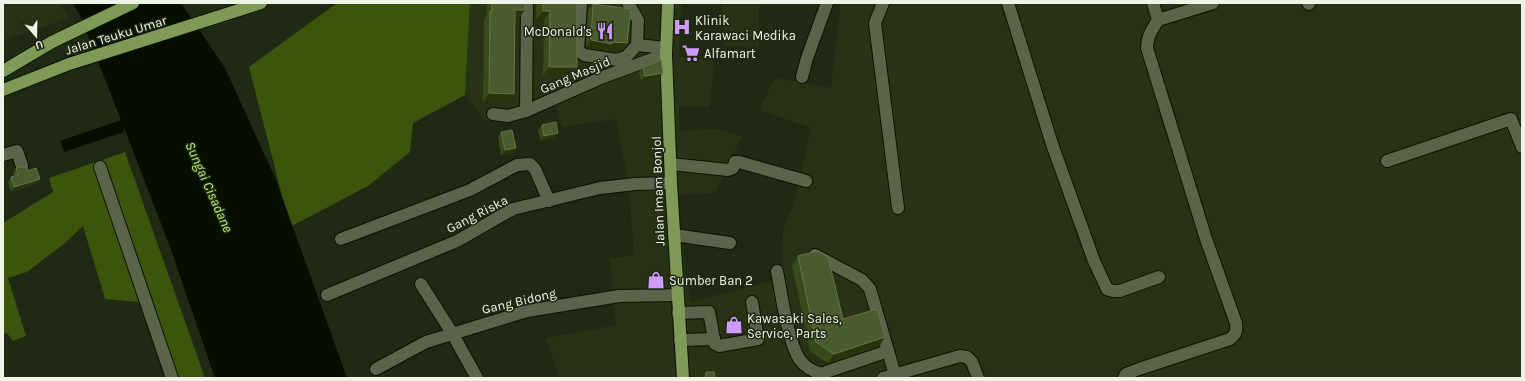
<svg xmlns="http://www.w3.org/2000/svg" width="1525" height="381" font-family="Karla,sans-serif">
<rect width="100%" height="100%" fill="#202913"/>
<g fill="#283316">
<path d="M3,3H59L69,18L3,40Z"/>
<path d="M470,3H682L679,57L714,61L710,107H679V131L717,129L742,136L715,193L676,195L690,302L782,278L783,229L793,207L811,128L760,110L774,78L831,88L841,3H1522V378H559L546,338L616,325L610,259L634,255L629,187L616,119L562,127L552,94L485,121L465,95Z"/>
<path d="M719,3H759V47L725,46L721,3Z"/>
</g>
<g fill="#3c540c">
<path d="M337,3H470L465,95L413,123L410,152L368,186L290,227L249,67Z"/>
<path d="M125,152L205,378H176L150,303L105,299L83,226L65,243L27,272L8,278L26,336L13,341L7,333L3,334V223L53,192L49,178Z"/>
</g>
<path fill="#060e00" d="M73,3H181L225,68L276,180L347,378H215L170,247L123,125L124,132L64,152L60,141L121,120L81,18Z"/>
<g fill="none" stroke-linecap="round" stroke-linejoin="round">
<g stroke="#0a1201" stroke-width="14">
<g id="minor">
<path d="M581,3L578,50L584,55L617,60L626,57L637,45L638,20L628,3"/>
<path d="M883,3L875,23L898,208"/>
<path d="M1008,3L1052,144L1094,261L1107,289L1113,291H1120L1159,277"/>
<path d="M1308,3L1309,4"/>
<path d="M1158,20L1213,3"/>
<path d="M637,45L666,48"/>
<path d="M802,77L807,58L827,3"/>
<path d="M526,111L527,3"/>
<path d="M493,114L508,116L526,111L603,77L666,54"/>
<path d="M3,155L17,151L22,166"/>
<path d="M1387,161L1511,119L1522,147"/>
<path d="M671,164L728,170L733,168L735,162H739L806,181"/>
<path d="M100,167L172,378"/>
<path d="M674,235L730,243"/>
<path d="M341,239L470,190L517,165L530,164L535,169L549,201"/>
<path d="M815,255L862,280L870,289L895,375"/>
<path d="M777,271C781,292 788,343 800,360C806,368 814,372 823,374"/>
<path d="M421,284L452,333L477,378"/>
<path d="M327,295L457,241L513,209L600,188L635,184L671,183"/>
<path d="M678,313L709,312L714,339L680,340"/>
<path d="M714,339L715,344L719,346L758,339L752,302"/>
<path d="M376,369L426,342L527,311L619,296L677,295"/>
<path d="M821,378L826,372L888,351"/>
<path d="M883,378L960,356L967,357L972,362L978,378"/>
<path d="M1124,378L1126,374L1139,369L1230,339C1236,334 1237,331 1236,323L1206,239L1147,48C1147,36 1152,30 1158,20L1153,3"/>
</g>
</g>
<g stroke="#0a1201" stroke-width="14">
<g id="major">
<path d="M668,3L666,54L671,183L683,378"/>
<path d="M3,71L52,42L133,3"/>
<path d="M3,90L69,64L261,3"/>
</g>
</g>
<use href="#minor" stroke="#59644b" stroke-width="12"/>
<use href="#major" stroke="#7f9a56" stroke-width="12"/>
</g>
<g fill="#394918">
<path d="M487,3H525V10L519,18H515L508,102H483L484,20L486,17Z"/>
<path d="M536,3H577V67L570,76H543L544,20H536Z"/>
<path d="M593,4L627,43L622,50L608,49L607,51L586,47L588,11Z"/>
<path d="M595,59L602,69L595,72H591L592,64Z"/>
<path d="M643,67L659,78L641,81L639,72Z"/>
<path d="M542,125L558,133L555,138L541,141L538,130Z"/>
<path d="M501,132L512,153L501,155L498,137Z"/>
<path d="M16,168L28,171L40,179L36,184L11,192L8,182L11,177L14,176L13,173Z"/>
<path d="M798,256L843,319L885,337L879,346L828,363L810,351L792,265Z"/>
<path d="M706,372L715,378H702V377Z"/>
</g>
<g fill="#27340c">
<path d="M515,10H525L519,18H509Z"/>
<path d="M543,11H550L544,20H536Z"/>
<path d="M591,40L612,42L627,43L622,50L608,49L607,51L586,47Z"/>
<path d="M606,64L602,69L595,72H591L595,67Z"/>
<path d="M549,67H577L570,76H543Z"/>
<path d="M663,73L659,78L641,81L645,76Z"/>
<path d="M489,93L514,94L508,102H483Z"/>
<path d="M558,133L555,138L541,141L544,136Z"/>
<path d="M516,148L512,153L501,155L505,150Z"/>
<path d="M40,179L36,184L11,192L14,187Z"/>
<path d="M885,337L879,346L828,363L834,354Z"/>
</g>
<g fill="#4c5b2e" stroke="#66744b">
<path d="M492,3H525V10H515L514,94L489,93L490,11L492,12Z"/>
<path d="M543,3H577V67H549L550,11H543Z"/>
<path d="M593,4L631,9L627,43L612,42V44L591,40Z"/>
<path d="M595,59L606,61V64L598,67H595Z"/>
<path d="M661,60L663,73L645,76L643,67Z"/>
<path d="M556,122L558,133L544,136L542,125Z"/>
<path d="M512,130L516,148L505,150L501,132Z"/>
<path d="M21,167L27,168L28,171L36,168L40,179L14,187L11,177L18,175L16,168Z"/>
<path d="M817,251L828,257L843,319L877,309L885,337L834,354L816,342L798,256Z"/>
<path d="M706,372H714L715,378H706Z"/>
</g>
<defs>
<g id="hospital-bare" transform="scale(1.38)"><path d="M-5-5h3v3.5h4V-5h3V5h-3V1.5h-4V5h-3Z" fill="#d09dff" stroke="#202913" stroke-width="2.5" paint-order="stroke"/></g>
<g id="restaurant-bare" transform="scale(1.38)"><path d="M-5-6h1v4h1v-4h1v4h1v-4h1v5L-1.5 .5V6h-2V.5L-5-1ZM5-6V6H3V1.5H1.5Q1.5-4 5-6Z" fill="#d09dff" stroke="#202913" stroke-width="2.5" paint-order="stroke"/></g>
<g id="supermarket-bare" transform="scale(1.38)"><path d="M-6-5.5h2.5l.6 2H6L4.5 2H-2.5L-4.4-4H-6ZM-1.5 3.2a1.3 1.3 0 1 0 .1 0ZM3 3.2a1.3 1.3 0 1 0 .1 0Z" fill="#d09dff" stroke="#202913" stroke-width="2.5" paint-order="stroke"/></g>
<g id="shop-bare" transform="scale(1.38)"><path d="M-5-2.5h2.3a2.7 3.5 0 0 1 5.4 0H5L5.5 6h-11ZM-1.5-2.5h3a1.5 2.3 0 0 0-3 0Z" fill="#d09dff" stroke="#202913" stroke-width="2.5" paint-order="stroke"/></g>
</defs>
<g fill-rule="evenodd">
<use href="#hospital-bare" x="682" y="27"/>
<use href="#restaurant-bare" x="605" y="31"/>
<use href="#supermarket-bare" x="691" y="53"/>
<use href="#shop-bare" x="656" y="280"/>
<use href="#shop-bare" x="734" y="325"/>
</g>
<g text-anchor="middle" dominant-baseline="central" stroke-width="3" stroke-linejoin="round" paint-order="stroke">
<g font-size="13" fill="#eef5e6" stroke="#202913" text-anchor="start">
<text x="695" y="20">Klinik<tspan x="695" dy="15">Karawaci Medika</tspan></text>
<text x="592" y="31" text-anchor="end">McDonald's</text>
<text x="704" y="53">Alfamart</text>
<text x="669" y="280">Sumber Ban 2</text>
<text x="747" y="318">Kawasaki Sales,<tspan x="747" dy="15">Service, Parts</tspan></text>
</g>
<g font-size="13" fill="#eef5e6" stroke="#202913">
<text transform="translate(116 35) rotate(-17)">Jalan Teuku Umar</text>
<text transform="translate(575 75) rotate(-23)">Gang Masjid</text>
<text transform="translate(658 191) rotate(-92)">Jalan Imam Bonjol</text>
<text transform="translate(477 214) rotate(-27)">Gang Riska</text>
<text transform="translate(519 301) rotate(-13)">Gang Bidong</text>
</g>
<g font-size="14" font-style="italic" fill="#bbeb71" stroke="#202913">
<text transform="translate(209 187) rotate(66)">Sungai Cisadane</text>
</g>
</g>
<rect width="1525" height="381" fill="none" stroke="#eef5e6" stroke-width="8"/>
<g transform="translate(36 36) rotate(160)" stroke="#202913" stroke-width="3" paint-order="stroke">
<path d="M0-3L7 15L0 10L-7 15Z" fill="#eef5e6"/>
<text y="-6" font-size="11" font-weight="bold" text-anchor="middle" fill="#eef5e6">U</text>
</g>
</svg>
